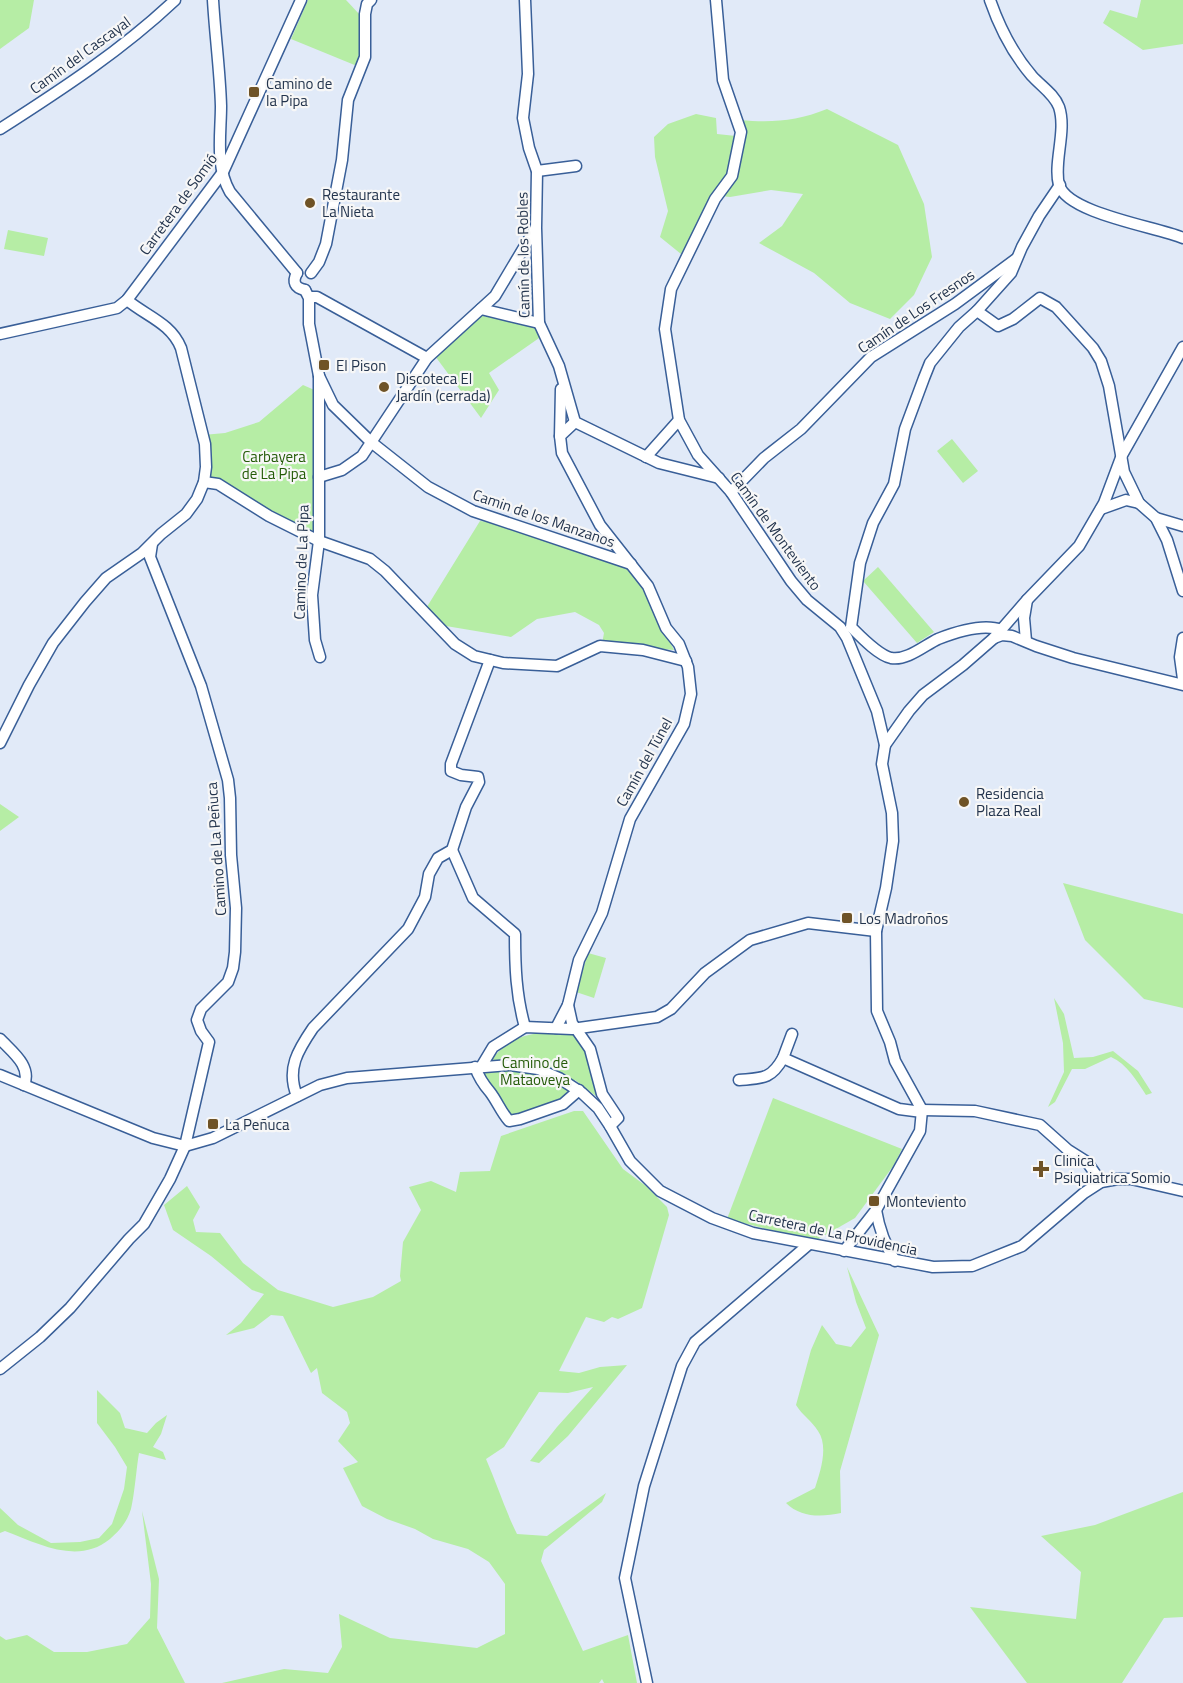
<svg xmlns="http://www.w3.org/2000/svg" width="1183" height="1683" font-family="'Titillium Web',sans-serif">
<rect width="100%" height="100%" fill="#e1eaf8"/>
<g fill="#b6eda5">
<path d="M0,0H34L29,28L0,49Z"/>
<path d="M308,0H346L360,15L363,53L357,66L291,39Z"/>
<path d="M1141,0H1183V44L1143,50L1103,23L1110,10L1137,18Z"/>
<path d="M827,109L898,145L924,204L932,257L914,295L890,319L850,303L814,273L759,243L782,226L803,194L771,190L730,197L712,195L691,238L681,254L660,237L668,211L655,157L654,137L668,124L696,114L716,118L717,134L736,136L740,120C772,123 797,121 827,109Z"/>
<path d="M8,230L48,238L44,256L4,249Z"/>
<path d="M478,315L534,326L542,336L489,373L499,390L481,418L435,356Z"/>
<path d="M303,385L319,392V541L204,482L203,435L225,433L259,422Z"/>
<path d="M952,439L978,471L963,483L937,451Z"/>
<path d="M480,521L497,523L631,570L641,585L674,650L602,644L604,633L599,625L575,612L537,619L511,637L440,625L425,610Z"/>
<path d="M878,567L934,632L917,643L863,581Z"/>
<path d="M0,804L19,817L0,831Z"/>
<path d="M1063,883L1183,914V1008L1144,999L1085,940Z"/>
<path d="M588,953L606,958L594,998L576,992Z"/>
<path d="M1054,998L1064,1014L1074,1058L1093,1057L1113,1051L1138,1071L1152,1093L1146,1095C1136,1080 1127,1064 1111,1057L1085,1069H1072L1055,1102L1048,1107L1064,1072L1063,1043Z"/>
<path d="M555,1031L578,1035L583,1043L601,1100L575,1080L560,1102L511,1116L500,1105L483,1074C500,1041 520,1034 555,1031Z"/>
<path d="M773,1098L902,1149L894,1165L855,1218L815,1241L727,1219Z"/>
<path d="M574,1111H583L623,1169L646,1186L667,1207L669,1215L642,1308L618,1319L612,1317L604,1322L586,1317L559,1371L579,1373L600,1367L627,1365L568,1436L539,1463L530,1461L557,1427L593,1387L568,1393L539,1392L504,1447L486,1459C497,1484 505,1510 517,1534L547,1536L606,1493L602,1502L544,1550L541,1561L583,1651L628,1635L637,1683H604L602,1679L599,1683H222L284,1669L328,1673L342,1647L339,1614L390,1638L477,1648L505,1634V1584L489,1562L468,1549L433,1539L415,1529L387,1519L362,1506L343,1468L358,1462L338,1441L350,1423L347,1412L322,1393L317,1368L311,1373L283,1316L271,1315L254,1328L226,1335L241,1323L264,1294L252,1290L211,1256L173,1230L164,1205L187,1186L200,1207L193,1220L196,1232L220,1233L243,1263L278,1290L333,1307L373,1297L401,1281L400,1276L403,1242L421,1210L409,1187L431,1181L456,1192L460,1172L490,1171L501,1136Z"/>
<path d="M847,1267L879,1335L840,1471L841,1513C822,1517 801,1518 786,1503L815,1488C820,1472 829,1447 818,1431C812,1421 802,1415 796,1405L811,1350L822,1325L836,1344L851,1347L866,1328L856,1302Z"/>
<path d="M97,1390L120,1413L125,1428L147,1433L156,1423L167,1415L161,1434L153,1447L163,1452L166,1460L139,1453C136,1471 135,1491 131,1509C127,1522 120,1530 110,1539C78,1565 39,1544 5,1531L0,1533V1508L18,1525L51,1543L80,1542L99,1538L112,1524L124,1489L127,1467L115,1447L97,1423Z"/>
<path d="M1183,1492V1617L1164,1618L1122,1683H1027L970,1607L1076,1619L1081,1572L1041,1536L1095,1525Z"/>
<path d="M142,1511L159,1579L157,1628L185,1683H0V1636L6,1640L27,1635L54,1652H87L127,1644L150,1618L151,1584Z"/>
</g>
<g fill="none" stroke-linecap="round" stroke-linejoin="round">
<g stroke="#395f98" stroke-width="13">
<g id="minor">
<path d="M213,0C215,35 220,71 221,106C221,134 215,166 230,192L297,273"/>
<path d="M525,0L528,74L523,118L529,148L537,171L536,228L539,323L559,366L575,422L659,463L719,478"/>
<path d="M716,0L723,80L741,132L732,176L715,199L671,289L665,329L679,420L698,455L731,492L791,581L807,600L840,627L847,638L877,711L885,745L882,764L892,813L893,841L886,888L876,931L877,1011L890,1042L895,1061L922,1110L920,1131L876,1210L844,1251"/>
<path d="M990,0C999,26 1014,55 1032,76C1041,86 1054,94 1059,107C1067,131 1053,163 1059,185C1068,214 1158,227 1183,238"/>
<path d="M0,129C61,90 122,50 175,0"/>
<path d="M537,171L576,166"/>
<path d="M1060,185L1039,216L1022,247L1011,273L977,311L998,326L1013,319L1040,298L1056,307L1093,348L1101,361L1109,386L1124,472L1139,503L1156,518L1167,540L1183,591"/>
<path d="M297,273C292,282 295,288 305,290"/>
<path d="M311,273L319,262L326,244L342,160L348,100L365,57V14L367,4L371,0"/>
<path d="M305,290L309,298V324L319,376V541L312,595L315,640L320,657"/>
<path d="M309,297H317L427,358"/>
<path d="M481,309L539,323"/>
<path d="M977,311L959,327L930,363L924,378L905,429L894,484L873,523L860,563L851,627C861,637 878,655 891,658C907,661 925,645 938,639C956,632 983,623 1001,630"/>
<path d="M0,334L117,308L127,300L223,172L301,0"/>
<path d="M319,376L333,405L371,442L428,487L473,511L631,564"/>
<path d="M560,436L561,389"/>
<path d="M646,457L679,420"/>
<path d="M319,477L342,470L362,456L427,358L495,296L535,229"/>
<path d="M204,482L218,484L269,516L319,541L370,559L385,571L455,644L474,656L503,663L557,666L600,646L643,650L686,661"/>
<path d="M731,492L764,458L801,429L871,357L955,304L1016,259"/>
<path d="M1101,509L1126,500L1139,503"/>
<path d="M1156,518L1183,526"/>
<path d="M994,638L1002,635L1012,636L1036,646L1073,658L1183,685"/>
<path d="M1183,638L1180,657L1183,679"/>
<path d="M1026,641L1024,618L1027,600"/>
<path d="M0,743L29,685L53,643L85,602L106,578L142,553L161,534L186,514L197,499L204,482L206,467L205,444L181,348C171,323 146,316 127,300"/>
<path d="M885,745L909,711L923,695L963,665L994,638L1027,600L1079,546L1104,503L1122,455L1183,347"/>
<path d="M452,850L473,898L515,934C515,966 516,996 525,1027"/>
<path d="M568,1005L572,1023L590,1049L602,1094L618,1118L610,1126"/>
<path d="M556,1028L568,1005L579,960L602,913L630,819L684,724L691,694L688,667L679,644L666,628L648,586L600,525L562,453L560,436L575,422"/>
<path d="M792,1034L783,1058L899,1109L922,1112"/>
<path d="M0,1039C12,1052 32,1066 24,1085"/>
<path d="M475,1067C479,1078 483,1084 490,1092C497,1101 501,1112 509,1121L520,1119L563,1104L579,1090"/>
<path d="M481,1067L493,1047L525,1027L572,1029L657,1017L671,1009L705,973L750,940L808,923L876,931"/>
<path d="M0,1075L153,1138L185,1146L213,1138L320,1085L347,1078L510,1065L538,1069L559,1078L582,1093L598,1108L610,1126L630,1161L660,1191L712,1218L753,1233L933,1267L972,1266L1022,1246L1084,1193L1101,1182L1118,1179H1131L1183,1191"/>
<path d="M739,1080C761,1078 771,1080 783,1058"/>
<path d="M297,1096C286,1069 298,1050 313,1028L408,929L425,897L429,874L438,858L452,850L466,807L479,782L478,777L461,775L451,771V764L490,660"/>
<path d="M922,1110L975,1111L1040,1125L1068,1150L1087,1162L1101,1182"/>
<path d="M876,1210C879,1228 885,1245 895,1261"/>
<path d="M0,1369L40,1337L70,1308L129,1239L144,1224L170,1179L185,1146L209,1042L201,1031L197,1020L201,1009L228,982L233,968L235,952L236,908L231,855L230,798L228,780L201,686L150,557L152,544"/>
<path d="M647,1683L625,1578L644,1486L682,1366L695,1342L808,1245"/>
</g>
</g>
<use href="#minor" stroke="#fff" stroke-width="10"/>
</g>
<g fill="#6f5326" stroke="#f7f7f7" stroke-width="2">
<rect x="248" y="86" width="12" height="12" rx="3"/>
<circle cx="310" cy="203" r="6"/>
<rect x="318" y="359" width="12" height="12" rx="3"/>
<circle cx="384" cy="387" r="6"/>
<circle cx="964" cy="802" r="6"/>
<rect x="841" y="912" width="12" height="12" rx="3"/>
<rect x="207" y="1118" width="12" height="12" rx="3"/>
<path d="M1038 1160h6v6h6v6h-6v6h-6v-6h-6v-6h6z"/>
<rect x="868" y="1195" width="12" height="12" rx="3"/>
</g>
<g text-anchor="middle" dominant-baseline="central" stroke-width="4.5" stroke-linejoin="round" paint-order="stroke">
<g font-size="15" fill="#23344d" stroke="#f7f7f7">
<text transform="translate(80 55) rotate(-36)">Camín del Cascayal</text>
<text transform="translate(178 204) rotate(-54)">Carretera de Somió</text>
<text transform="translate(523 255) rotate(-91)">Camín de los Robles</text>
<text transform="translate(916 311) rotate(-34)">Camín de Los Fresnos</text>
<text transform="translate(544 518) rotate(19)">Camin de los Manzanos</text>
<text transform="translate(776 531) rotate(54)">Camín de Monteviento</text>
<text transform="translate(301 562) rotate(-88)">Camino de La Pipa</text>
<text transform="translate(644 762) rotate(-61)">Camín del Túnel</text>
<text transform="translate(216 849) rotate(-94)">Camino de La Peñuca</text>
<text transform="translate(833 1232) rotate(12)">Carretera de La Providencia</text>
</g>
<g font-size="15" fill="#23344d" stroke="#f7f7f7" text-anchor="start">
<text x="266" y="83">Camino de<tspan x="266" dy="17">la Pipa</tspan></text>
<text x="322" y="194">Restaurante<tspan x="322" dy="17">La Nieta</tspan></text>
<text x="336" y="365">El Pison</text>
<text x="396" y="378">Discoteca El<tspan x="396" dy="17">Jardín (cerrada)</tspan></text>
<text x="976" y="793">Residencia<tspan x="976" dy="17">Plaza Real</tspan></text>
<text x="859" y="918">Los Madroños</text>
<text x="225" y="1124">La Peñuca</text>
<text x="1054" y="1160">Clinica<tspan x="1054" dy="17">Psiquiatrica Somio</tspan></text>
<text x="886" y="1201">Monteviento</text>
</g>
<g font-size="15" fill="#245b08" stroke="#f7f7f7">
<text x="274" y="456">Carbayera<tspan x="274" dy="17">de La Pipa</tspan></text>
<text x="535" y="1062">Camino de<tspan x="535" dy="17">Mataoveya</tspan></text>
</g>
</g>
</svg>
